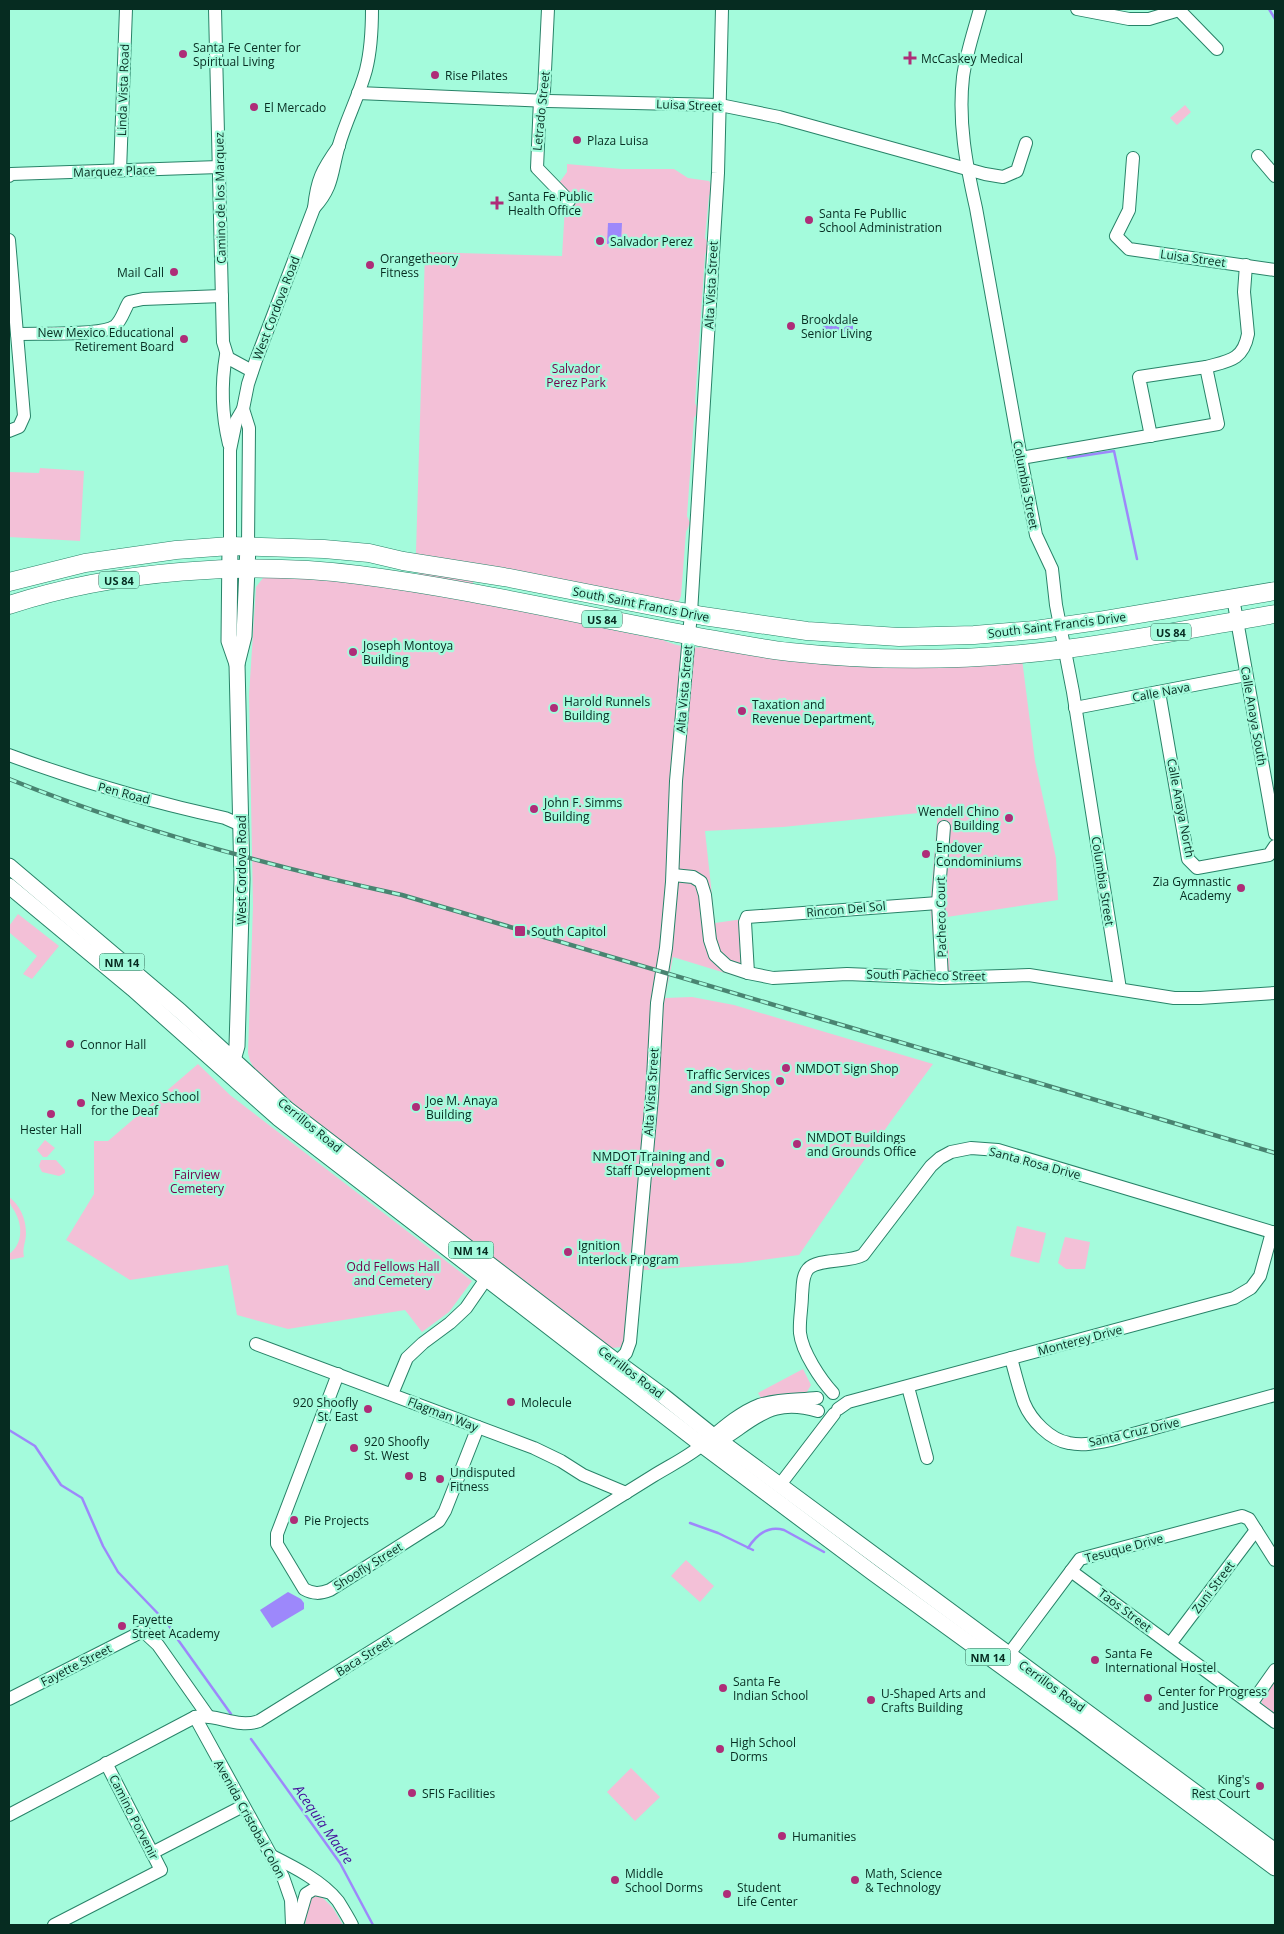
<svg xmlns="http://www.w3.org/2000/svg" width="1284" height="1934" font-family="'Open Sans',sans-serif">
<rect width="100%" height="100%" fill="#a4fbdc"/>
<g fill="#f3c0d7">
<path d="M1185,105L1191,112L1177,125L1170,118Z"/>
<path d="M567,164L622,169H674L688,178L709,181C713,187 713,190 709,196L705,238L709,244L705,255L695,403C698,408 698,413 694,418L687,516L690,523L686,532L681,596L678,603L473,567V599L577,620L603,628L663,640C678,647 699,650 715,645L1022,659L1035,761L1056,858L1058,900L947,917L950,973H936L930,906L938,811L783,827L705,831L715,923L743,919L748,980L673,957L665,998L692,997L734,1005L933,1064L891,1121L799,1255L741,1263L632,1271L625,1336L622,1347L612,1348L605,1345L302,1111L255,1070L250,1061L248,1053L253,906L249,695L256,587L263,578L268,575L420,589L416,552L425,252L562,256L566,190L559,183L567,172Z"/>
<path d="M40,468L84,471L80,541L9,537V472L39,473Z"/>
<path d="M18,914L59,946L32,979L23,974L37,956L10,933L9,934V926Z"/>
<path d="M198,1064L230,1095L472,1281L449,1312L422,1332L405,1310L288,1329L237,1315L228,1265L130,1280L66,1240L94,1194V1141H108Z"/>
<path d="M45,1140L55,1148L47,1157H43L37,1150Z"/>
<path d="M41,1160H56L65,1170V1173L59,1176L42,1172L39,1166Z"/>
<path d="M9,1197C20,1205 26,1219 26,1233C26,1243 22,1247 24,1257L9,1260V1254C22,1245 23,1228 16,1214C13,1207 9,1205 9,1197Z"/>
<path d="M1017,1226L1046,1233L1039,1263L1010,1256Z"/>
<path d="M1065,1237L1090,1242L1085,1269H1066L1058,1263Z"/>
<path d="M803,1369L811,1385L807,1392L761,1398L758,1393Z"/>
<path d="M686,1560L714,1586L700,1602L671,1576Z"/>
<path d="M1275,1681V1715L1263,1706L1261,1701Z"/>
<path d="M631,1768L660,1797L635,1821L607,1792Z"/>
<path d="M319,1894L333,1908L343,1925H305L310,1896Z"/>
</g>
<g fill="#9d88fb">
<path d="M608,223H622L621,244H607Z"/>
<path d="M826,323C833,323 837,328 844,328L849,324L853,325V329L851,332L829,333L823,331L822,328Z"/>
<path d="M288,1592L301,1599L304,1603V1609L272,1628L260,1610Z"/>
</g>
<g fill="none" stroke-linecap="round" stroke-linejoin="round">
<g stroke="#9d88fb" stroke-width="2.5">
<path d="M1269,9L1275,19"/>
<path d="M1068,458L1114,451L1137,559"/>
<path d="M9,1430L35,1446L61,1485L82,1498L103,1546L118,1572L168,1624L176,1637L231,1714"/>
<path d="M690,1523L718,1533L753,1550"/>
<path d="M748,1548C757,1534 768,1525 784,1530L824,1552"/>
<path d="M251,1739L340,1863L373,1925"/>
</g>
<g stroke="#288368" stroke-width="14">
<g id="minor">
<path d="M215,9L223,342L228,358L252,371"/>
<path d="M548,9L544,91L540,100L537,168L569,201"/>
<path d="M980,9C974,31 966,54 963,77C958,121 966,164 976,208L1021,458L1036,535L1052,569L1056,605L1073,692L1120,989"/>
<path d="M1077,9L1129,19H1149L1179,10"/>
<path d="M1179,10L1217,49"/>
<path d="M358,93L548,101L720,105L779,117L985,174L1003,177L1017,171L1026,143"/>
<path d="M1258,156L1275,176"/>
<path d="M1133,158L1129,210L1116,236L1129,249L1275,270"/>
<path d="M120,171L126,9"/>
<path d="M9,176L11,174L219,167"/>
<path d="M314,208C334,186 331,172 339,145C346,120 359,96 366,70C371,50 372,29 372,9"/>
<path d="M9,240L24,416L19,427L9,431"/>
<path d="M17,334C37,333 102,336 115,326C122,320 124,310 129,302L143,299L222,296"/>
<path d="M226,355C221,384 222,415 229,444"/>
<path d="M243,409L249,428L248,546"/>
<path d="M1151,436L1139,377L1206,367"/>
<path d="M1021,458L1218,424L1206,367C1228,361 1243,361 1248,334L1244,292L1246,265"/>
<path d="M230,546V450L236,421L243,409L248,384L256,360L314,208C317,179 322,170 339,146"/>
<path d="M1233,598L1275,834"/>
<path d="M1159,692L1188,859L1197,868L1269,855L1275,846"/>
<path d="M1075,708L1246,675"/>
<path d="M9,755C79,781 151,802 225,818L241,825"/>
<path d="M673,875L693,877L701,882L705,895L710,940L715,955L727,966L748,973L773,978L847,974L942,978L1029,975L1174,998H1200L1275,993"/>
<path d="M748,973L745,922L747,917L938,903"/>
<path d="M942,978L938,903L944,827"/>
<path d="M256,1344L534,1448L561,1461L583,1475L626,1493"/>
<path d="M1011,1358C1015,1373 1019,1389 1024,1403C1031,1420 1050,1440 1069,1443C1083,1446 1097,1443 1111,1440L1275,1395"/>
<path d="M617,1362L626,1353L630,1342L652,1097L657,1003L666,948L672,882L676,781L691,613L718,173L722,9"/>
<path d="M338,1374L277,1534V1544L304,1589C313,1594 320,1594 330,1590L439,1521L445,1511L478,1427"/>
<path d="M908,1387L927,1458"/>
<path d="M833,1393C821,1380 802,1352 800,1333C799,1321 802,1307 802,1295C803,1286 802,1276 808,1269C818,1258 849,1263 863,1255L931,1166L940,1158L951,1152L971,1148L998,1150L1275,1233"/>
<path d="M392,1394L407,1358L423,1343L450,1323L466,1308L486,1279L485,1271"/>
<path d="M838,1409L848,1402L1234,1298L1251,1288L1260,1276L1272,1232"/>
<path d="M712,1443C723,1441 730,1435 739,1429C766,1409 784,1401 818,1411"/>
<path d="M779,1486L834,1414"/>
<path d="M1071,1571L1275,1722"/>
<path d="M1170,1644L1256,1530"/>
<path d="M1003,1662L1080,1559L1242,1516L1249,1519L1275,1560"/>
<path d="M9,1699L143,1631L158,1645L208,1716"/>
<path d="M1251,1704L1275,1670"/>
<path d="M195,1717L283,1877L291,1900L292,1925"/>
<path d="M9,1815L195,1717C217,1713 237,1729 259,1721L653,1476C669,1466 688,1457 702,1445C719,1431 738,1413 759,1405C778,1399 798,1400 817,1398"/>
<path d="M152,1853L243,1806"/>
<path d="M272,1856C294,1867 322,1881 338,1901C343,1909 348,1917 352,1925"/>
<path d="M54,1925L161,1870L106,1763"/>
<path d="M297,1925L306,1894L314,1889L327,1892"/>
</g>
</g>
<g stroke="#288368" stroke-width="17">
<g id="major">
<path d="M230,546L229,641L237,664"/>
<path d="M9,866L180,1011L287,1109L617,1362L662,1395L712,1435L1275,1851"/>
<path d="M9,886L133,989L278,1118L702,1445L873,1573L1081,1724L1275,1868"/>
<path d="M231,1067L237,1046L242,879L237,664L244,636L248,546"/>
</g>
</g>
<g stroke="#288368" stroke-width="19">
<g id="highway">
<path d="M9,582L85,563L176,550L230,546L324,549L369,553L403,561L504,577L703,616L807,631L899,637L974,635L1035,630L1098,621L1275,591"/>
<path d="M9,605C116,570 248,561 359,575C470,589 579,615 688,635C722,641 756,648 790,652C882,662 974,661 1066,649C1136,640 1206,626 1275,614"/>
</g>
</g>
<use href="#minor" stroke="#fff" stroke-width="12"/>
<use href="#major" stroke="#fff" stroke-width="15"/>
<use href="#highway" stroke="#fff" stroke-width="18"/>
<g stroke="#498471" stroke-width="4.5">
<path id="rail" d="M9,779C136,830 269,866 402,895L1275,1153"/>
</g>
<use href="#rail" stroke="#a4fbdc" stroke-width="2.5" stroke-dasharray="8" stroke-linecap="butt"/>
</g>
<g fill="#ae2d78" stroke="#a4fbdc" stroke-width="2">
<circle cx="183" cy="54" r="5"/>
<path d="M907.5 50.5h5v5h5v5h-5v5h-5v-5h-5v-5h5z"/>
<circle cx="435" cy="75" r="5"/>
<circle cx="254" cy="107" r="5"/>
<circle cx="577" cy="140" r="5"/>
<path d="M494.5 195.5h5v5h5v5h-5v5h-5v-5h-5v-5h5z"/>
<circle cx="809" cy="220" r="5"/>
<circle cx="600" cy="241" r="5"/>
<circle cx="370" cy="265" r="5"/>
<circle cx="174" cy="272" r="5"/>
<circle cx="791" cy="326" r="5"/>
<circle cx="184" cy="339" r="5"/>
<circle cx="353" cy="652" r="5"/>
<circle cx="554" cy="708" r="5"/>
<circle cx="742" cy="711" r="5"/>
<circle cx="534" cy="809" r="5"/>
<circle cx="1009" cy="818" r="5"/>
<circle cx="926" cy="854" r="5"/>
<circle cx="1241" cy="888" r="5"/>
<rect x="514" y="925" width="12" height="12" rx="2.5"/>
<circle cx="70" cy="1044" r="5"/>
<circle cx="786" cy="1068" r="5"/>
<circle cx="780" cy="1081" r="5"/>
<circle cx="81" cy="1103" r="5"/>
<circle cx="416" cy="1107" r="5"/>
<circle cx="51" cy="1114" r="5"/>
<circle cx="797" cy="1144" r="5"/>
<circle cx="720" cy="1163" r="5"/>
<circle cx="568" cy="1252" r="5"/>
<circle cx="511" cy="1402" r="5"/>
<circle cx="368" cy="1409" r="5"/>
<circle cx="354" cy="1448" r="5"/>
<circle cx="409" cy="1476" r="5"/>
<circle cx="440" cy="1479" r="5"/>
<circle cx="294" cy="1520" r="5"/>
<circle cx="122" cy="1626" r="5"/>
<circle cx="1095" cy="1660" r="5"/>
<circle cx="723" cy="1688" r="5"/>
<circle cx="1148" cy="1698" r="5"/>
<circle cx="871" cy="1700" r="5"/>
<circle cx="720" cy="1749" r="5"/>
<circle cx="1260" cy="1786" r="5"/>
<circle cx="412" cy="1793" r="5"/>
<circle cx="782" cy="1836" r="5"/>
<circle cx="615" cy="1880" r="5"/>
<circle cx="855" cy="1880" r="5"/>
<circle cx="727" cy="1894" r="5"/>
</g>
<g text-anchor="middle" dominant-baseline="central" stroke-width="4.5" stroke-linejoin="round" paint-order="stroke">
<g fill="#a4fbdc" stroke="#356a59" stroke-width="1">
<rect x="99" y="571.5" width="40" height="17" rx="4"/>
<rect x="582" y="610.5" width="40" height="17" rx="4"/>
<rect x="1151" y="623.5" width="40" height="17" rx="4"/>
<rect x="99.5" y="953.5" width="45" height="17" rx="4"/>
<rect x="448.5" y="1241.5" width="45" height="17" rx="4"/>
<rect x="965.5" y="1648.5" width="45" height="17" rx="4"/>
</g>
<g font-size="11" font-weight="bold" fill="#062c21">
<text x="119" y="580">US 84</text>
<text x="602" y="619">US 84</text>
<text x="1171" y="632">US 84</text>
<text x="122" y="962">NM 14</text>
<text x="471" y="1250">NM 14</text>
<text x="988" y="1657">NM 14</text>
</g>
<g font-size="12" fill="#062c21" stroke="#a4fbdc" text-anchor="start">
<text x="193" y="47">Santa Fe Center for<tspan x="193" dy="14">Spiritual Living</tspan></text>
<text x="921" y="58">McCaskey Medical</text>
<text x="445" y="75">Rise Pilates</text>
<text x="264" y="107">El Mercado</text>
<text x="587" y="140">Plaza Luisa</text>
<text x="508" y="196">Santa Fe Public<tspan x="508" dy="14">Health Office</tspan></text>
<text x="819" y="213">Santa Fe Publlic<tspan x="819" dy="14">School Administration</tspan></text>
<text x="610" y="241">Salvador Perez</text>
<text x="380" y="258">Orangetheory<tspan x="380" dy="14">Fitness</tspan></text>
<text x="164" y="272" text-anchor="end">Mail Call</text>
<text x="801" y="319">Brookdale<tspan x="801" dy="14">Senior Living</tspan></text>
<text x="174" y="332" text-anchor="end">New Mexico Educational<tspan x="174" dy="14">Retirement Board</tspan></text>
<text x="363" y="645">Joseph Montoya<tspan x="363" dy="14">Building</tspan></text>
<text x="564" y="701">Harold Runnels<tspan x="564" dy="14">Building</tspan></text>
<text x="752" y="704">Taxation and<tspan x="752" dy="14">Revenue Department,</tspan></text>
<text x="544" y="802">John F. Simms<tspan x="544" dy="14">Building</tspan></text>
<text x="999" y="811" text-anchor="end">Wendell Chino<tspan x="999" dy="14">Building</tspan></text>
<text x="936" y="847">Endover<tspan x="936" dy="14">Condominiums</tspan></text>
<text x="1231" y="881" text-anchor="end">Zia Gymnastic<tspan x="1231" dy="14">Academy</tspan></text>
<text x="531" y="931">South Capitol</text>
<text x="80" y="1044">Connor Hall</text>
<text x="796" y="1068">NMDOT Sign Shop</text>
<text x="770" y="1074" text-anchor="end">Traffic Services<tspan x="770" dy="14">and Sign Shop</tspan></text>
<text x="91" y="1096">New Mexico School<tspan x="91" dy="14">for the Deaf</tspan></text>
<text x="426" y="1100">Joe M. Anaya<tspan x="426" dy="14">Building</tspan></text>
<text x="51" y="1129" text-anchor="middle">Hester Hall</text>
<text x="807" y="1137">NMDOT Buildings<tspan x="807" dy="14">and Grounds Office</tspan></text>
<text x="710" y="1156" text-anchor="end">NMDOT Training and<tspan x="710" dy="14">Staff Development</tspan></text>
<text x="578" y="1245">Ignition<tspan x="578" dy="14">Interlock Program</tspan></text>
<text x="358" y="1402" text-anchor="end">920 Shoofly<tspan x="358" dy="14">St. East</tspan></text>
<text x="521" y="1402">Molecule</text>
<text x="364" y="1441">920 Shoofly<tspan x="364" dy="14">St. West</tspan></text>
<text x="450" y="1472">Undisputed<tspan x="450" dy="14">Fitness</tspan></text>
<text x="419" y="1476">B</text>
<text x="304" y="1520">Pie Projects</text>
<text x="132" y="1619">Fayette<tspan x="132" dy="14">Street Academy</tspan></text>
<text x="1105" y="1653">Santa Fe<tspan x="1105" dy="14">International Hostel</tspan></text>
<text x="733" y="1681">Santa Fe<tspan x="733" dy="14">Indian School</tspan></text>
<text x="1158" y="1691">Center for Progress<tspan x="1158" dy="14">and Justice</tspan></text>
<text x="881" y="1693">U-Shaped Arts and<tspan x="881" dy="14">Crafts Building</tspan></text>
<text x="730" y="1742">High School<tspan x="730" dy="14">Dorms</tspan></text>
<text x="1250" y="1779" text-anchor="end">King's<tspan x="1250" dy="14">Rest Court</tspan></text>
<text x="422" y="1793">SFIS Facilities</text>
<text x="792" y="1836">Humanities</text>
<text x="625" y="1873">Middle<tspan x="625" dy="14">School Dorms</tspan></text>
<text x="865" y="1873">Math, Science<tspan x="865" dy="14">&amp; Technology</tspan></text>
<text x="737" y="1887">Student<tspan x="737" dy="14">Life Center</tspan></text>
</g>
<g font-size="12" fill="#062c21" stroke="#a4fbdc">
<text transform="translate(123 90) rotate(-88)">Linda Vista Road</text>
<text transform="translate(689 105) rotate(2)">Luisa Street</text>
<text transform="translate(541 111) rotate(-84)">Letrado Street</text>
<text transform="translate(114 171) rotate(-2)">Marquez Place</text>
<text transform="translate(220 198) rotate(-91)">Camino de los Marquez</text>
<text transform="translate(1193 258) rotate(8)">Luisa Street</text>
<text transform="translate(711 285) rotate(-87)">Alta Vista Street</text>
<text transform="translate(276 308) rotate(-69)">West Cordova Road</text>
<text transform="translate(1026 485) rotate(79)">Columbia Street</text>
<text transform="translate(641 604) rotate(11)">South Saint Francis Drive</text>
<text transform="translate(1057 625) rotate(-7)">South Saint Francis Drive</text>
<text transform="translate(684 689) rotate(-85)">Alta Vista Street</text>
<text transform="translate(1161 692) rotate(-11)">Calle Nava</text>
<text transform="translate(1254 716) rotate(80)">Calle Anaya South</text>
<text transform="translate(124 793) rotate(15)">Pen Road</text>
<text transform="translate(1181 808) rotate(79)">Calle Anaya North</text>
<text transform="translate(241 870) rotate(-90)">West Cordova Road</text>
<text transform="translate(1103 881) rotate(81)">Columbia Street</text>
<text transform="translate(846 909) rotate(-5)">Rincon Del Sol</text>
<text transform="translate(941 917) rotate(-91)">Pacheco Court</text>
<text transform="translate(926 975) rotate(1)">South Pacheco Street</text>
<text transform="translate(651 1092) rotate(-86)">Alta Vista Street</text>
<text transform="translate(310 1125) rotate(39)">Cerrillos Road</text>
<text transform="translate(1035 1163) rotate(15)">Santa Rosa Drive</text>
<text transform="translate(1080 1340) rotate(-15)">Monterey Drive</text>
<text transform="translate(631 1372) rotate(37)">Cerrillos Road</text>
<text transform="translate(443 1414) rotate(21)">Flagman Way</text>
<text transform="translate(1134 1432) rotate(-13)">Santa Cruz Drive</text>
<text transform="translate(1124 1548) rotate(-15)">Tesuque Drive</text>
<text transform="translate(368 1566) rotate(-32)">Shoofly Street</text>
<text transform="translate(1213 1587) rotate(-53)">Zuni Street</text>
<text transform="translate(1125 1610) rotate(37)">Taos Street</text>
<text transform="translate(364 1656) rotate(-32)">Baca Street</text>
<text transform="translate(76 1665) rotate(-27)">Fayette Street</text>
<text transform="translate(1052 1686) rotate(36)">Cerrillos Road</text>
<text transform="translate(134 1817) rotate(63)">Camino Porvenir</text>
<text transform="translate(250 1819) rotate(61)">Avenida Cristobal Colon</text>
</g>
<g font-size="12" fill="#74004b" stroke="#a4fbdc">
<text x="576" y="368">Salvador<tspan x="576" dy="14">Perez Park</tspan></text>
<text x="197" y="1174">Fairview<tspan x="197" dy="14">Cemetery</tspan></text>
<text x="393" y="1266">Odd Fellows Hall<tspan x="393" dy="14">and Cemetery</tspan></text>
</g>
<g font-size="14" font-style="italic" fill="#45119b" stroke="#a4fbdc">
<text transform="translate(324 1824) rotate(55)">Acequia Madre</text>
</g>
</g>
<rect width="1284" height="1934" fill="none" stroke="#062c21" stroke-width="20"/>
</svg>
